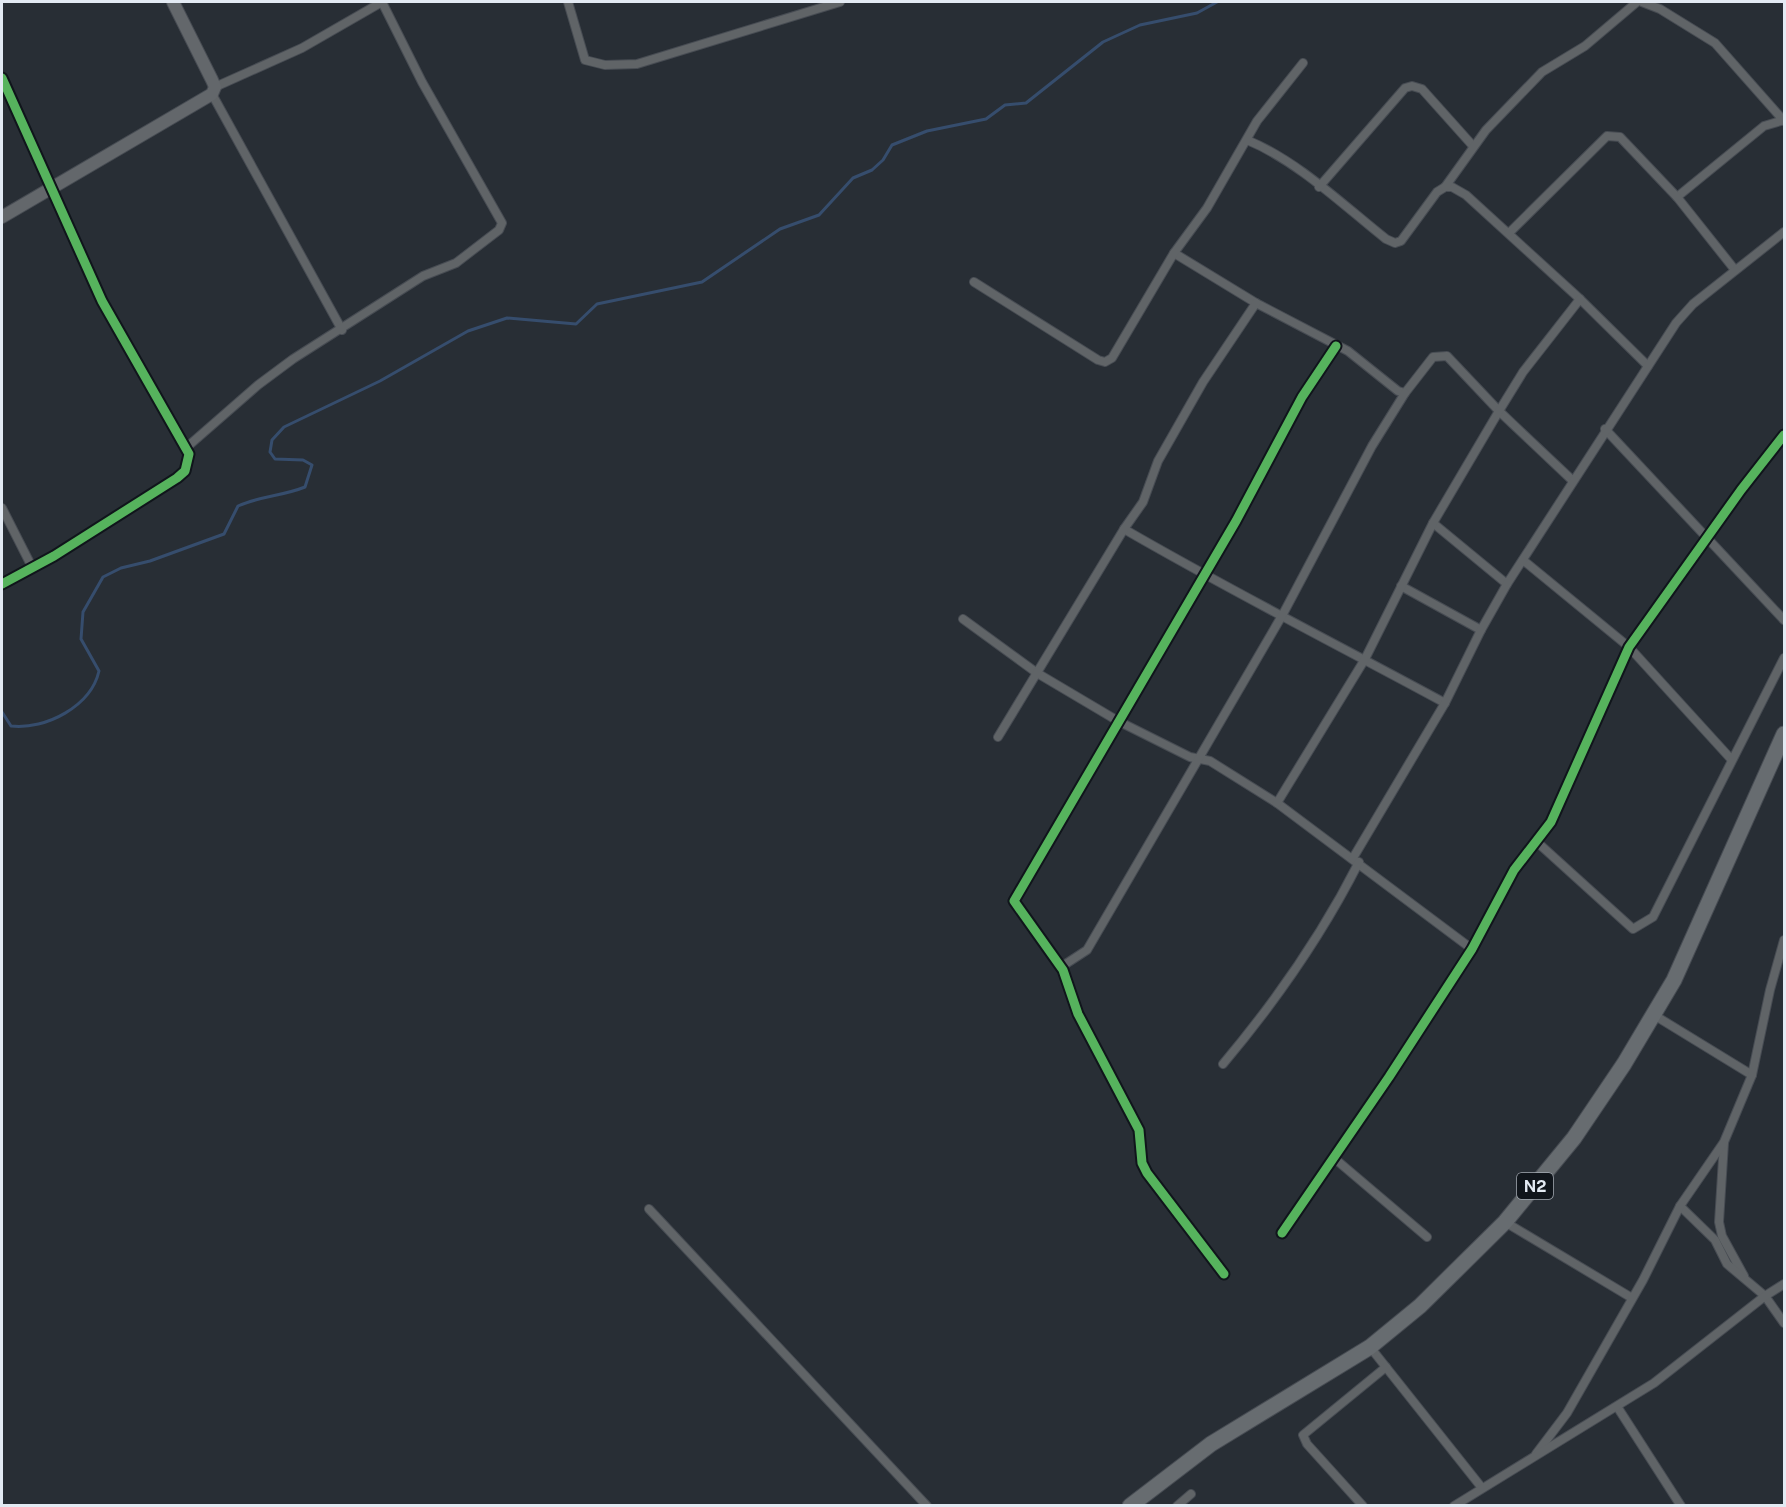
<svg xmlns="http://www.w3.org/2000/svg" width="1786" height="1507" font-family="'Public Sans',sans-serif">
<rect width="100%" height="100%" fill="#282e35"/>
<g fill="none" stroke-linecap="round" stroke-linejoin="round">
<path stroke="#364d6d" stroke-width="3" d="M2,712L11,726C46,730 91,706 99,671L81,639L83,612L103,577L121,568L150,561L224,534L238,506C260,496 283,496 305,487L312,465L303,460L275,459L270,452L272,440L284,427L380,381L468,331L507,318L576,324L597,304L702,282L780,229L819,215L853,178L872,170L883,160L892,145L927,131L986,119L1005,105L1026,103L1103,42L1140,25L1197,13L1217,2"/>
<g stroke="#474c53" stroke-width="10">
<g id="street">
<path d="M568,2L585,60L605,65L637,64L840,2"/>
<path d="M1642,2L1660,9L1715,43L1784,121"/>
<path d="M2,78L102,301L189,454L185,471L177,478L54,556L2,584"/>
<path d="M215,87L302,48L382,2"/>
<path d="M212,94L342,330"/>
<path d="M1247,140C1298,161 1343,205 1386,239L1395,243L1401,241L1437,192L1445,187H1452L1466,195L1580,299L1648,366"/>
<path d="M1319,187L1405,88L1412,86L1422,89L1473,146"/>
<path d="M1445,187L1486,130L1542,72L1585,46L1637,2"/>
<path d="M1677,197L1764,126L1784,120"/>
<path d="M1509,233L1607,136L1620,137L1677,197L1735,270"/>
<path d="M1174,253L1256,303L1348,351L1398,391L1405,393L1433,357L1447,356L1499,411L1572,480"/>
<path d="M974,282L1098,360L1105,362L1112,358L1174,253L1207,208L1257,121L1303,63"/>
<path d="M1605,429L1784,620"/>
<path d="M187,447L258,385L293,359L423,276L456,263L499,230L502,223L422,82L382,2"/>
<path d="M2,508L32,567"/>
<path d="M1433,523L1507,584"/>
<path d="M1124,529C1229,590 1338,645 1445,703"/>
<path d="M1523,560L1629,647L1731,759"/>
<path d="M1401,586L1481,630"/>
<path d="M963,619L1037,673L1118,721L1190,757L1210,761L1277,803L1472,949"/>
<path d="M998,737L1124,529L1143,502L1158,461L1203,382L1256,303"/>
<path d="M1277,803L1365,659L1433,523L1499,411L1523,372L1580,299"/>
<path d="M1537,842L1633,929L1653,917L1784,658"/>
<path d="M1353,858L1445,703L1481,630L1507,584L1676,323L1693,304L1784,232"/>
<path d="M1061,967L1087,950L1283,614L1372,446L1405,393"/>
<path d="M1654,1015L1752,1075"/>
<path d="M1223,1064C1276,1001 1322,935 1359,862"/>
<path d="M1724,1143L1719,1222L1722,1236L1744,1276"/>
<path d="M1334,1158L1427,1237"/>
<path d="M1680,1206L1715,1240L1727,1264L1765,1296L1784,1323"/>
<path d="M649,1209L927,1506"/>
<path d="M1505,1222L1632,1298"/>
<path d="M1282,1233L1389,1077L1472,949L1514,870L1551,822L1629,647L1741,490L1784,435"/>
<path d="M1224,1274L1147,1173L1142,1163L1139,1130L1078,1014L1063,970L1014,901L1236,521L1302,397L1336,346"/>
<path d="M1370,1347L1482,1488"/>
<path d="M1618,1408L1681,1506"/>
<path d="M1536,1454L1567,1413L1643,1280L1680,1206L1724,1142L1752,1075L1770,990L1784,940"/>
<path d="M1177,1506L1191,1494"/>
<path d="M1363,1506L1307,1444L1303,1435L1386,1367"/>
<path d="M1454,1506L1654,1383L1765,1296L1784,1284"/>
</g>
</g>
<g stroke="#474c53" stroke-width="14">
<path id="secondary" d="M2,217L212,94L215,87L212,80L173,2"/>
</g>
<g stroke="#474c53" stroke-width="17">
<path id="highway" d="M1130,1506L1211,1444L1370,1347L1420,1306L1505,1222L1574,1138L1624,1064L1674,980L1784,734"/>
</g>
<use href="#street" stroke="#606467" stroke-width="8"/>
<use href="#secondary" stroke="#63676b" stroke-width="12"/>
<use href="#highway" stroke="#676c70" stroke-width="15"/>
<g stroke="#10151b" stroke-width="13">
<g id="cycleway">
<path d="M2,78L102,301L189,454L185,471L177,478L54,556L2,584"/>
<path d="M1282,1233L1389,1077L1472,949L1514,870L1551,822L1629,647L1741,490L1784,435"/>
<path d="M1224,1274L1147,1173L1142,1163L1139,1130L1078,1014L1063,970L1014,901L1236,521L1302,397L1336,346"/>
</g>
</g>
<use href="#cycleway" stroke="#56b35d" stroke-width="9"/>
</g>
<g text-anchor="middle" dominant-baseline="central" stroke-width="4.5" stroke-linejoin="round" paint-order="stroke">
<rect fill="#10151b" stroke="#a4aab2" stroke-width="1.5" x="1517" y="1173" width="36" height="26" rx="4.5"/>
<g font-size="16" font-weight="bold" fill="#e3eaf3">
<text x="1535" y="1186">N2</text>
</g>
</g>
<rect width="1786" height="1507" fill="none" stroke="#e3eaf3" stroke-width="6"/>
</svg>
